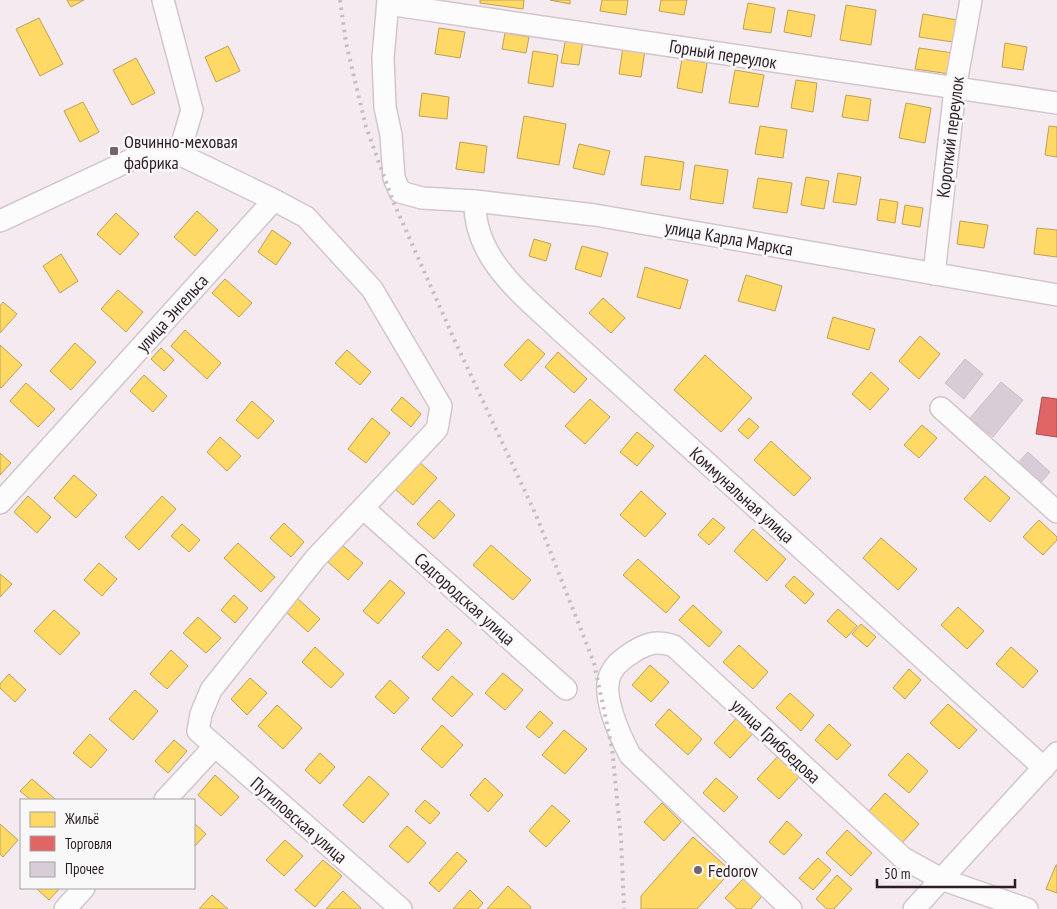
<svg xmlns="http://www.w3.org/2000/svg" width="1057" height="909" font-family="'PT Sans Narrow',sans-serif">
<rect width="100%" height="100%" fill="#f4eaef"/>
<g fill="#ffd966" stroke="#c0a053">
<path d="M67,0H84L71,7Z"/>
<path d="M480,0H524L523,9L480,3Z"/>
<path d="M550,0H570V4Z"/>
<path d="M602,0H628L626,15L600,11Z"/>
<path d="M661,0H687L684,15L659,11Z"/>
<path d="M748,3L775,8L771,33L743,29Z"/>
<path d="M846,5L876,10L871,45L840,40Z"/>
<path d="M788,10L815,15L811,37L784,32Z"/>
<path d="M923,14L957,20L953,42L919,37Z"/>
<path d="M39,18L63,64L40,76L16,29Z"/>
<path d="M439,28L465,32L460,58L435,54Z"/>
<path d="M505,33L529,37L526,53L502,49Z"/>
<path d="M566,38L583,41L579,65L561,63Z"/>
<path d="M1005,43L1027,47L1023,70L1002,67Z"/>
<path d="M228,46L240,71L216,82L205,57Z"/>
<path d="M623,47L645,50L641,77L619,74Z"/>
<path d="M919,48L953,53L950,74L915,69Z"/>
<path d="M533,51L558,55L553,87L528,83Z"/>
<path d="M136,58L155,93L132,105L113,70Z"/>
<path d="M682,59L707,63L702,93L677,88Z"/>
<path d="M735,70L764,75L758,107L729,103Z"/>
<path d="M796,80L817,83L813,112L791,108Z"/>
<path d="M422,93L449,97L447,119L419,116Z"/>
<path d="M846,95L871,99L868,121L842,117Z"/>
<path d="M83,102L99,132L80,142L64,111Z"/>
<path d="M906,103L931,108L925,143L899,138Z"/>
<path d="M524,116L566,124L559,165L517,158Z"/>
<path d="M760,126L787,130L783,158L755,154Z"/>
<path d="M1049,126L1057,127V157L1045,155Z"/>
<path d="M460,142L487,146L484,173L456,169Z"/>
<path d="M579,144L610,151L604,175L573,168Z"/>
<path d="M645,156L684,162L680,190L641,185Z"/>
<path d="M695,165L728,170L723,204L690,199Z"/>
<path d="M838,173L861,177L856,205L833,202Z"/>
<path d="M806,177L829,181L824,209L801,205Z"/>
<path d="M758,178L792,183L787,213L753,208Z"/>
<path d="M880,199L898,202L895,223L877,220Z"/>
<path d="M905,205L923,208L920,227L902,224Z"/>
<path d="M197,211L218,230L195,256L174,237Z"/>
<path d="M116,213L139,234L120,255L97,234Z"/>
<path d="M960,221L988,225L984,248L957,244Z"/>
<path d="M1037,228L1057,230V257L1034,254Z"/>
<path d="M272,230L291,243L276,265L258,252Z"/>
<path d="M534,239L551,244L546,261L529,256Z"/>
<path d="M582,246L608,253L601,277L575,269Z"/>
<path d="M61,254L78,281L60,293L43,266Z"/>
<path d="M645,267L688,280L680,309L637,297Z"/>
<path d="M746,275L782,286L775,311L738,301Z"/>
<path d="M225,279L252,303L239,317L212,293Z"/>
<path d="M118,290L143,312L126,332L101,309Z"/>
<path d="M603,298L625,318L611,333L589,313Z"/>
<path d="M3,302L17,314L0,333V306Z"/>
<path d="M833,317L875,329L869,350L827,338Z"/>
<path d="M185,330L221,363L207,379L171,346Z"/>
<path d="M920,336L940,354L919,379L899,361Z"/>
<path d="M528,339L545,354L521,381L504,365Z"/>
<path d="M75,343L96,362L71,390L50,371Z"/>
<path d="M0,345L22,365L1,388L0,387Z"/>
<path d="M161,348L174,360L164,371L151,359Z"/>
<path d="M347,350L371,372L360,385L335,363Z"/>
<path d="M558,352L587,379L574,393L545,367Z"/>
<path d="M705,355L752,398L721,432L674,390Z"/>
<path d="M871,372L889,389L870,410L852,394Z"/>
<path d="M144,375L167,396L153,412L130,391Z"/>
<path d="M26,383L55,409L38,427L10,401Z"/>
<path d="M402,397L421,414L411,427L391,410Z"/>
<path d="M590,399L610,417L585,444L565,426Z"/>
<path d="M252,401L274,421L258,439L236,420Z"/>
<path d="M372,418L390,433L366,463L348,449Z"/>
<path d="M749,418L759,427L748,439L738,430Z"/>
<path d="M922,425L937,438L919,458L904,445Z"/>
<path d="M637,432L654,446L637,466L620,452Z"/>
<path d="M220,437L241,456L227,471L207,452Z"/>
<path d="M771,441L811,478L794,496L754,460Z"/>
<path d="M0,453L11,463L0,475Z"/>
<path d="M418,461L437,478L413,505L394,488Z"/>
<path d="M74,475L97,495L76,518L54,498Z"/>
<path d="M985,476L1010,498L990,522L964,499Z"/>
<path d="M641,491L666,514L645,537L620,515Z"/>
<path d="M28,496L51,517L37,533L14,512Z"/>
<path d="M162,496L176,509L139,550L125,537Z"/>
<path d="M439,500L455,515L434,539L417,524Z"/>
<path d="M713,518L725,528L709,545L698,535Z"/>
<path d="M1039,520L1057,537V540L1043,555L1023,537Z"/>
<path d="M284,523L304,542L291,557L270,538Z"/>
<path d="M182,524L200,540L189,552L171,536Z"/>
<path d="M753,529L786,559L767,581L734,551Z"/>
<path d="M881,538L917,569L898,590L863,558Z"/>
<path d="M238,543L275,577L261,592L224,558Z"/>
<path d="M342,545L363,563L348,580L328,562Z"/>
<path d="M491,545L531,580L513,600L473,565Z"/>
<path d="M638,559L680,597L666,613L623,575Z"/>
<path d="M99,563L117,579L102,596L84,580Z"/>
<path d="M0,574L12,584L0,597Z"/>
<path d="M794,576L814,594L805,604L785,586Z"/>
<path d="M390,580L405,593L378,624L363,611Z"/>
<path d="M234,595L248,608L235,623L221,610Z"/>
<path d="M297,598L320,619L308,632L285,611Z"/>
<path d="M693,605L722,632L709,647L679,620Z"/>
<path d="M958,607L984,631L967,649L941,625Z"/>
<path d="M838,609L857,626L846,638L827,621Z"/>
<path d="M54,610L80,633L60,655L34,631Z"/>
<path d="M198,617L221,638L206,653L183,633Z"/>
<path d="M861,624L876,637L867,647L852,634Z"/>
<path d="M447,629L462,643L438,671L422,657Z"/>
<path d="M739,645L768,672L753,689L723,662Z"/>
<path d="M315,647L344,674L331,688L302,662Z"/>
<path d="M1011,647L1038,671L1023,688L996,664Z"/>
<path d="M171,650L188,666L167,689L150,674Z"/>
<path d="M650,665L669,682L651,702L632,685Z"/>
<path d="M909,669L921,680L905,699L893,688Z"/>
<path d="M503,673L523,690L505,710L485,693Z"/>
<path d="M9,674L26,690L15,702L0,688V684Z"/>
<path d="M452,676L473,694L452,717L432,699Z"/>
<path d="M250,678L267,693L247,715L231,699Z"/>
<path d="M390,680L409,698L394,714L375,697Z"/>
<path d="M135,690L158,711L133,740L109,719Z"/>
<path d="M790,693L814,715L801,731L776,708Z"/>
<path d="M948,704L977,730L959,749L930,723Z"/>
<path d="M277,705L302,728L283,749L258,726Z"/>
<path d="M669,709L702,739L688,755L655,725Z"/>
<path d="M540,711L553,723L539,738L526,727Z"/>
<path d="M740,714L757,729L730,758L714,743Z"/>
<path d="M829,724L851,745L837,760L815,740Z"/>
<path d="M442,725L463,745L442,768L421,749Z"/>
<path d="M564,730L587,749L565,774L542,755Z"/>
<path d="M90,734L107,750L91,768L73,753Z"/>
<path d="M174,740L187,751L168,773L155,761Z"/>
<path d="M320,753L335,767L320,784L305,770Z"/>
<path d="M908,753L928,771L909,793L888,775Z"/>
<path d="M779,755L801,775L779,799L757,779Z"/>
<path d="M215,775L239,797L221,816L198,795Z"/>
<path d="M369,776L389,794L363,823L343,805Z"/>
<path d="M485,778L503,795L488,812L470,795Z"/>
<path d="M716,778L738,797L724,812L703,793Z"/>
<path d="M32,779L56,800H31L20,791Z"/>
<path d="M885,793L919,824L901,844L867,813Z"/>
<path d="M425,800L440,813L430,824L415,811Z"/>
<path d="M662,803L681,822L664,841L644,822Z"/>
<path d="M552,805L570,821L546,847L529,831Z"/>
<path d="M787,821L802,835L784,855L769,842Z"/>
<path d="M194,823L206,834L194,847Z"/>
<path d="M0,824L18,840L3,857L0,854Z"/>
<path d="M407,826L426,843L408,863L389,846Z"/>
<path d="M847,830L872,853L851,876L826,853Z"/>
<path d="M693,837L731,871L697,909H641V896Z"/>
<path d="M285,840L303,856L284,876L266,860Z"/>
<path d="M457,852L467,861L439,892L429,883Z"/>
<path d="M818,858L831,870L813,890L799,878Z"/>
<path d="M323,860L342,876L315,907L295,890Z"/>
<path d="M1056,865H1057V893L1046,889Z"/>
<path d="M837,875L852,889L834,909H827L816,899Z"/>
<path d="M743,879L762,896L751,909H737L725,898Z"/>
<path d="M508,886L531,907L530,909H487Z"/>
<path d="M36,888H60L49,900Z"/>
<path d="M470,890L483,903L478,909H453Z"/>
<path d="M343,891L361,908L360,909H326Z"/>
<path d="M212,895L228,909H199Z"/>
</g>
<path fill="#e06666" stroke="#aa5053" d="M1042,397L1057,399V437L1036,434Z"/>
<g fill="#d8cdd7" stroke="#cabfc7">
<path d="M965,359L983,374L964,399L945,383Z"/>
<path d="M1001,382L1023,400L993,437L970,418Z"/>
<path d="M1028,452L1050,472L1039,485L1016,465Z"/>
</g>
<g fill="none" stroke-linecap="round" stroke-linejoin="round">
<g stroke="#d3c5cd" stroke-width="24">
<g id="minor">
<path d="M163,0L192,110L179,154"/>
<path d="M388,0L383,58L385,107L391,135L394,178L400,192L422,198L475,201L595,215L1057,295"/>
<path d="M388,4L1057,103"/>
<path d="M274,200L306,217L372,289L441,406L437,429L315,559L211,690L201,714L198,731L401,909"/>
<path d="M475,201C473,258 523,295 560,330L1044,768"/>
<path d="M0,221L135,158L179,154"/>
<path d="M934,274L955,89L971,0"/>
<path d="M941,408L1057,512"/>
<path d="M0,503L274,200L179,154"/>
<path d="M364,509L566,689"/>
<path d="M165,800L215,746"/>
<path d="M65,909L84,888"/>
<path d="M791,909L630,755C620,736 600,694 611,673C615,664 625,657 633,652C649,642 657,641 674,646L903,858L941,879L1027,909"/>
<path d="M914,909L1057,753"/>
</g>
</g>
<use href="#minor" stroke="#fdfcfd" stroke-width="21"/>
<path stroke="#c4c0c2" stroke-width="4" stroke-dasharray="2.5 5" stroke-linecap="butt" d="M340,0L346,43L366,127L393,201L454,339L536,515L594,663L612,748L621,839L624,909"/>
</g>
<g fill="#73646c" stroke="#f8f8f8" stroke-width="2">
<rect x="109" y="146" width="10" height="10" rx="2.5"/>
<circle cx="698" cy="870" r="5"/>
</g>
<g text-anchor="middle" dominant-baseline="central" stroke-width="5" stroke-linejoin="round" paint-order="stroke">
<g font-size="18" fill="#2d1c26" stroke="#f8f8f8">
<text transform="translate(723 54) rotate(9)">Горный переулок</text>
<text transform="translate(950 137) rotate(-83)">Короткий переулок</text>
<text transform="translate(729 238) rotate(10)">улица Карла Маркса</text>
<text transform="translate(172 313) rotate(-48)">улица Энгельса</text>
<text transform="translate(742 495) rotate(42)">Коммунальная улица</text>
<text transform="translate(465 599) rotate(42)">Садгородская улица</text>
<text transform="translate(776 741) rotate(43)">улица Грибоедова</text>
<text transform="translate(299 820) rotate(41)">Путиловская улица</text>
</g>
<g font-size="18" fill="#2d1c26" stroke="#f8f8f8" text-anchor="start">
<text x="124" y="141">Овчинно-меховая<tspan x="124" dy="21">фабрика</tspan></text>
<text x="708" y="870">Fedorov</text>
</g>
</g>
<rect x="20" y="799" width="175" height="90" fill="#f8f8f8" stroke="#a7a0a4"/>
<rect x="30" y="812" width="25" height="15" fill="#ffd966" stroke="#a7a0a4"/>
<text x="65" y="824" font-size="15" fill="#2d1c26">Жильё</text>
<rect x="30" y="836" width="25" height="15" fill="#e06666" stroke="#a7a0a4"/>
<text x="65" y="849" font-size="15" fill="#2d1c26">Торговля</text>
<rect x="30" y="862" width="25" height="15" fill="#d8cdd7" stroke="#a7a0a4"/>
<text x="65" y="874" font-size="15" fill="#2d1c26">Прочее</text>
<path d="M877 879v8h138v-8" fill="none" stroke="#2d1c26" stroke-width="2.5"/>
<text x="884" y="879" font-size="15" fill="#2d1c26" stroke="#f8f8f8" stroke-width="4" paint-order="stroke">50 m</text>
</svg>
